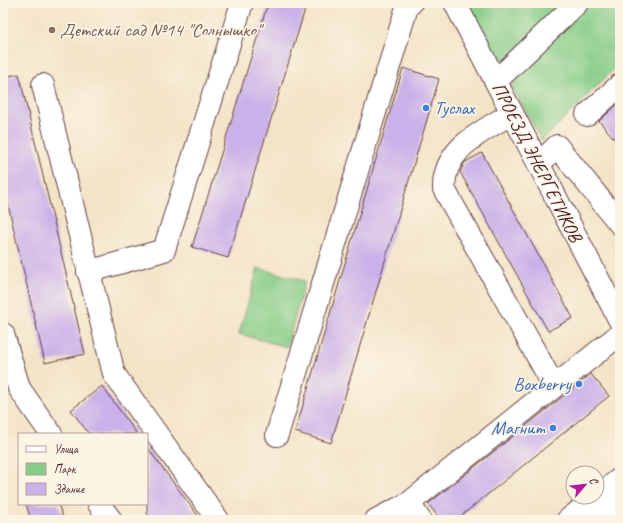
<svg xmlns="http://www.w3.org/2000/svg" width="623" height="523" font-family="Caveat,sans-serif">
<rect width="100%" height="100%" fill="#fcf5e5"/>
<filter id="ink" filterUnits="userSpaceOnUse"><feTurbulence type="fractalNoise" baseFrequency=".025" numOctaves="2"/><feDisplacementMap in="SourceGraphic" scale="8" xChannelSelector="R" yChannelSelector="G"/><feConvolveMatrix kernelMatrix="1 2 1 2 8 2 1 2 1" color-interpolation-filters="sRGB"/></filter>
<filter id="wash" filterUnits="userSpaceOnUse"><feTurbulence type="fractalNoise" baseFrequency=".012" numOctaves="4" result="noise"/><feDisplacementMap in="SourceGraphic" scale="16" xChannelSelector="R" yChannelSelector="G"/><feGaussianBlur stdDeviation="0.9" result="paint"/><feColorMatrix in="noise" values="0 0 0 0 0 0 0 0 0 0 0 0 0 0 0 0 0 1.4 0 .05"/><feComposite in="paint" operator="in"/></filter>
<g filter="url(#wash)">
<rect width="100%" height="100%" fill="#f3e4c7"/>
<g fill="#86cc87" stroke="#687659">
<path d="M466,3H620V63L542,141Z"/>
<path d="M258,268L305,281L287,347L239,334Z"/>
</g>
<g id="blocks">
<g fill="#c9b1e9">
<path d="M268,3H307L228,258L192,247Z"/>
<path d="M403,68L439,79L331,443L295,432Z"/>
<path d="M19,74L85,354L45,363L3,183V77Z"/>
<path d="M620,102V145L599,121Z"/>
<path d="M482,153L573,318L548,331L460,172L465,162Z"/>
<path d="M591,374L609,396L456,520H441L428,504Z"/>
<path d="M102,386L137,434H89L71,410Z"/>
<path d="M147,447L201,520H152L147,513Z"/>
<path d="M26,504H58L64,520H31Z"/>
</g>
</g>
</g>
<g filter="url(#ink)">
<use href="#blocks" fill-opacity="0" stroke="#633d42" stroke-width="1"/>
<g fill="none" stroke-linecap="round" stroke-linejoin="round">
<g stroke="#633d42" stroke-width="24">
<g id="minor">
<path d="M455,3L620,321"/>
<path d="M496,81L577,3"/>
<path d="M43,85L114,374L218,520"/>
<path d="M512,113C482,132 443,148 444,189L554,386"/>
<path d="M587,115L620,85"/>
<path d="M539,164L557,146L620,224"/>
<path d="M88,272L164,250L242,3"/>
<path d="M3,334L19,388L51,434"/>
<path d="M277,435L407,7L411,3"/>
<path d="M409,503L420,520"/>
<path d="M99,504L111,520"/>
<path d="M376,520L409,503L620,334"/>
</g>
</g>
<g stroke="#633d42" stroke-width="24">
<g id="major">
<path d="M568,520L620,479"/>
<path d="M602,520L620,506"/>
</g>
</g>
<use href="#minor" stroke="#fff" stroke-width="22"/>
<use href="#major" stroke="#fff" stroke-width="22"/>
</g>
</g>
<circle fill="#8d6e63" stroke="#fcf5e5" stroke-width="1.5" cx="52" cy="30" r="4"/>
<g fill="#3f7fe0" stroke="#fcf5e5" stroke-width="1.5">
<circle cx="426" cy="108" r="4"/>
<circle cx="579" cy="384" r="4"/>
<circle cx="553" cy="428" r="4"/>
</g>
<g text-anchor="middle" dominant-baseline="central" stroke-width="3.5" stroke-linejoin="round" paint-order="stroke">
<g font-size="19" fill="#785e54" stroke="#fcf5e5" text-anchor="start">
<text x="60" y="30">Детский сад №14 "Солнышко"</text>
</g>
<g font-size="19" fill="#366cbe" stroke="#fcf5e5" text-anchor="end">
<text x="434" y="108" text-anchor="start">Туслах</text>
<text x="571" y="384">Boxberry</text>
<text x="545" y="428">Магнит</text>
</g>
<g font-size="19" fill="#4a1f2b" stroke="#fcf5e5">
<text transform="translate(537 162) rotate(63)">ПРОЕЗД ЭНЕРГЕТИКОВ</text>
</g>
</g>
<rect width="623" height="523" fill="none" stroke="#fcf5e5" stroke-width="16"/>
<rect x="18" y="433" width="130" height="72" fill="#fcf5e5" stroke="#b59f9b"/>
<rect x="26" y="446" width="20" height="6" fill="#ffffff" stroke="#b59f9b"/>
<text x="54" y="453" font-size="12" fill="#4a1f2b">Улица</text>
<rect x="26" y="463" width="20" height="12" fill="#86cc87" stroke="#b59f9b"/>
<text x="54" y="473" font-size="12" fill="#4a1f2b">Парк</text>
<rect x="26" y="483" width="20" height="12" fill="#c9b1e9" stroke="#b59f9b"/>
<text x="54" y="493" font-size="12" fill="#4a1f2b">Здание</text>
<g transform="translate(585 485) rotate(62)"><circle r="19" fill="#fcf5e5" stroke="#b59f9b"/>
<path d="M0-3L7 15L0 10L-7 15Z" fill="#b5179e"/>
<text y="-6" font-size="11" font-weight="bold" text-anchor="middle" fill="#4a1f2b">С</text>
</g>
</svg>
